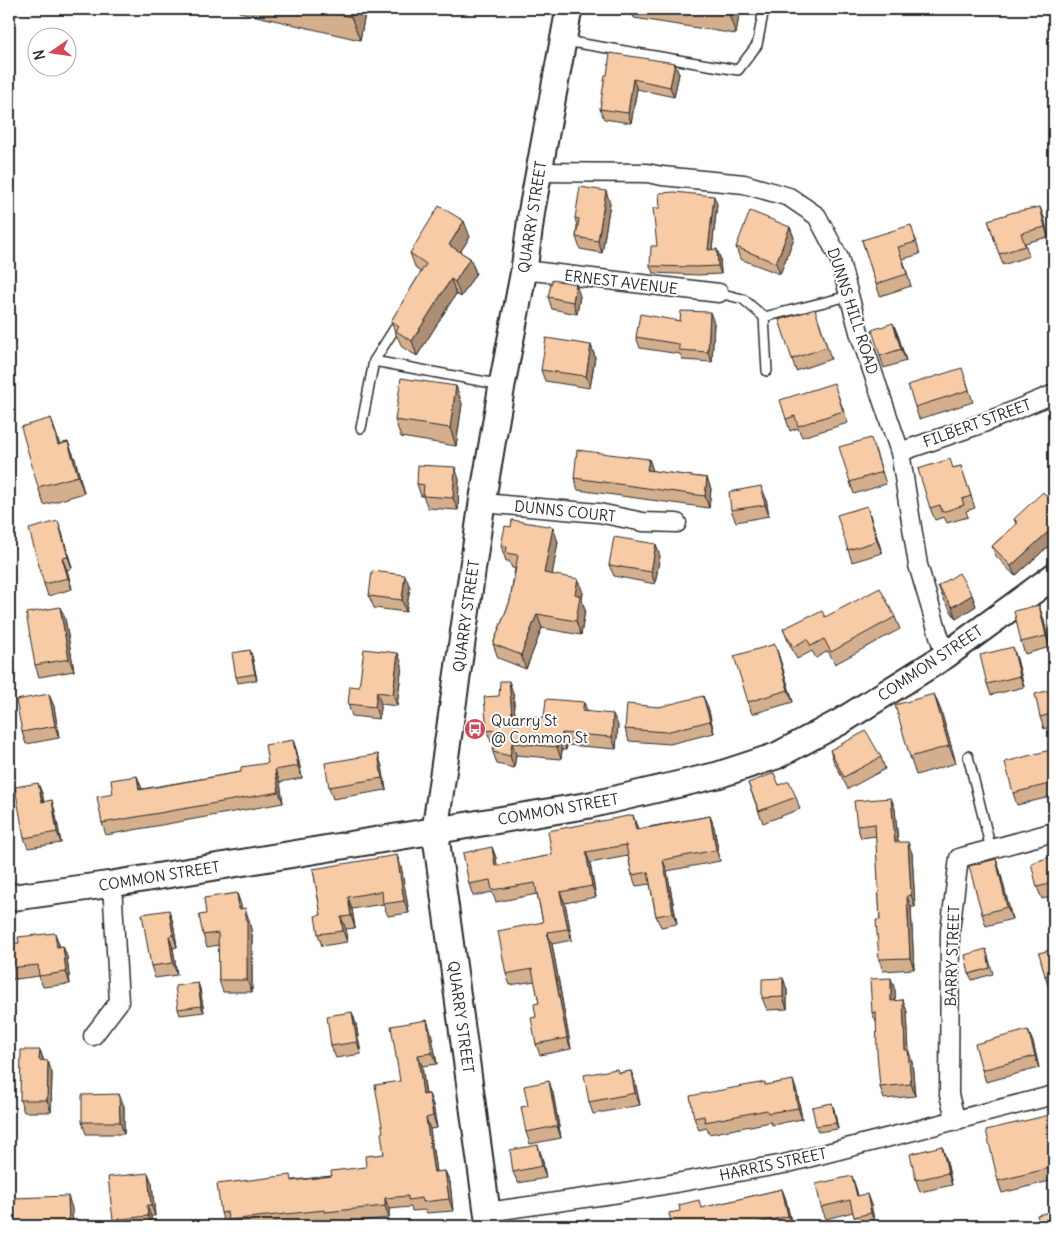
<svg xmlns="http://www.w3.org/2000/svg" width="1063" height="1235" font-family="Delius,sans-serif">
<rect width="100%" height="100%" fill="#fff"/>
<filter id="ink" filterUnits="userSpaceOnUse"><feTurbulence type="fractalNoise" baseFrequency=".02" numOctaves="2"/><feDisplacementMap in="SourceGraphic" scale="10" xChannelSelector="R" yChannelSelector="G"/><feConvolveMatrix kernelMatrix="1 2 1 2 8 2 1 2 1" color-interpolation-filters="sRGB"/></filter>
<g filter="url(#ink)">
<g fill="none" stroke-linecap="round" stroke-linejoin="round">
<g stroke="#2b2b2b" stroke-width="12">
<g id="lane">
<path d="M565,41L738,70L757,45L764,9"/>
<path d="M719,293L743,299L764,317"/>
<path d="M374,361L502,385"/>
<path d="M767,371L764,317L849,296"/>
<path d="M361,428L374,361L400,320"/>
<path d="M968,756L991,849"/>
</g>
</g>
<g stroke="#2b2b2b" stroke-width="21">
<g id="street">
<path d="M539,172L647,173L662,176L744,184L789,197L817,216L839,258L859,332L900,452L918,565L945,656"/>
<path d="M524,270L719,293"/>
<path d="M900,452L981,424L1054,394"/>
<path d="M482,503L599,513L643,522L677,523"/>
<path d="M93,1036L119,1002L112,884"/>
<path d="M956,1121L949,1095L950,931L959,858L1054,832"/>
<path d="M487,1212L619,1193L784,1164L1054,1095"/>
</g>
</g>
<g stroke="#2b2b2b" stroke-width="29">
<g id="secondary">
<path d="M9,898L112,884L590,805L718,775L776,756L840,722L945,656L1054,576"/>
<path d="M489,1226L435,830L482,503L502,385L524,270L532,209L569,9"/>
</g>
</g>
<use href="#lane" stroke="#fff" stroke-width="9"/>
<use href="#street" stroke="#fff" stroke-width="18"/>
<use href="#secondary" stroke="#fff" stroke-width="25"/>
</g>
<g fill="#d4af8e" stroke="#2b2b2b">
<path d="M237,9H366L360,40L239,12Z"/>
<path d="M631,9H740L736,34L634,18Z"/>
<path d="M675,63L679,74L674,97L637,89L631,123L604,119L600,109L607,75Z"/>
<path d="M610,203L602,253L580,249L576,237L577,226L575,218Z"/>
<path d="M717,204L712,250L720,257L721,274L699,275L653,273L650,266L657,246Z"/>
<path d="M1044,217L1048,237L1025,243L1029,256L1003,265L988,220Z"/>
<path d="M790,227L794,238L780,274L740,259L736,247Z"/>
<path d="M470,237L460,252L470,258L476,273L461,297L456,294L417,356L402,347L398,338L397,337L391,321L421,272L416,269L410,253Z"/>
<path d="M915,237L920,254L903,259L911,286L880,296L862,240Z"/>
<path d="M580,296L577,314L552,309L548,297Z"/>
<path d="M680,321L714,323L712,362L683,360L680,354L640,348L636,337Z"/>
<path d="M819,321L831,359L796,371L792,359Z"/>
<path d="M898,335L906,361L884,368L880,356Z"/>
<path d="M591,345L595,357L590,388L545,381L541,370Z"/>
<path d="M966,380L973,402L919,419L915,407Z"/>
<path d="M456,386L462,404L456,446L401,437L395,420Z"/>
<path d="M838,395L848,423L802,437L798,428L790,431L786,419Z"/>
<path d="M57,436L59,444L68,442L75,459L84,493L44,505L38,487Z"/>
<path d="M875,449L886,484L854,494L850,482Z"/>
<path d="M649,459L653,471L707,478L711,489L709,508L578,490L574,478Z"/>
<path d="M961,466L975,508L966,511L968,517L947,523L944,517L935,520L930,508L953,468Z"/>
<path d="M459,479L458,510L428,508L423,496H421L417,484Z"/>
<path d="M766,498L769,516L736,522L731,510Z"/>
<path d="M1054,504V545L1052,543L1015,576L996,556L992,546L1016,524L1014,519Z"/>
<path d="M867,506L882,553L852,562L848,550Z"/>
<path d="M58,521L62,533L72,568L67,570L72,589L48,596L44,584Z"/>
<path d="M558,542L552,574L583,593L582,600L585,610L581,635L542,628L526,669L498,658L493,644L510,601L515,568H512L509,561H506L501,546Z"/>
<path d="M660,556L655,584L614,576L609,565Z"/>
<path d="M938,586L972,595L976,606L956,619L943,598Z"/>
<path d="M410,587L406,612L374,608L369,596Z"/>
<path d="M812,616L825,617H895L900,629L835,664L828,651L816,658L812,651L797,659L788,641L783,629Z"/>
<path d="M1043,617L1050,647L1025,654L1021,642Z"/>
<path d="M65,618L74,671L39,677L35,665Z"/>
<path d="M775,644L793,702L752,714L748,702Z"/>
<path d="M398,653L402,665L397,706L381,704L379,719L352,716L348,704L359,687Z"/>
<path d="M252,656L257,680L238,683L236,677Z"/>
<path d="M1017,659L1024,687L991,695L987,684Z"/>
<path d="M509,681L513,693L515,715L544,718L587,711L618,725L616,749L567,745L566,750H562L561,759L516,755L514,768L497,764L493,752L494,742H491L487,731L499,696Z"/>
<path d="M1054,689V726L1044,729L1040,717Z"/>
<path d="M934,694L941,711L956,763L916,775L910,757Z"/>
<path d="M54,706L59,738L26,744L22,732Z"/>
<path d="M659,707H708L714,733L670,744L629,741L625,729Z"/>
<path d="M293,740L297,752L302,778L280,782L283,803L106,835L102,823L113,794L137,776L142,789L241,772L268,763Z"/>
<path d="M1054,749V792H1053L1054,796L1017,805L1013,793Z"/>
<path d="M830,750L881,757L885,769L848,789L834,762Z"/>
<path d="M382,766L386,790L333,799L329,787Z"/>
<path d="M748,783L779,785L796,797L800,809L763,823Z"/>
<path d="M42,793L44,802L55,811L61,843L28,848L24,838Z"/>
<path d="M891,798L895,809L898,842L912,853L915,907H911L914,969L883,971L879,959L880,920L876,836L861,838L857,826Z"/>
<path d="M710,816L714,827L720,861L667,871L677,924L661,927L656,916L650,884L636,886L632,875L628,856L590,863L596,897L565,903L572,940L552,944L571,1049L540,1055L536,1044V1017L539,1003L535,981L510,985L506,974L543,922L537,894L496,902L492,892L473,896L469,884L492,847L496,858L497,866L552,855L637,826V829Z"/>
<path d="M1054,856V896L1042,899L1037,887Z"/>
<path d="M996,859L1000,871L1012,919L986,926L982,914Z"/>
<path d="M401,866L409,913L388,916L383,904L352,909L355,928L346,929L347,942L322,946L318,934L321,915L313,869Z"/>
<path d="M237,893L241,909L249,920L252,935V992H223L219,980V945L207,947L203,935L206,914Z"/>
<path d="M173,922L177,947L173,948L177,975L155,978L151,966Z"/>
<path d="M9,943L59,944L60,947L63,946L67,957L70,984L43,987L39,976L9,980Z"/>
<path d="M986,949L993,974L972,980L969,974Z"/>
<path d="M1054,949V986L1049,988L1045,976Z"/>
<path d="M783,978L787,990V1009L767,1010L762,998Z"/>
<path d="M198,983L200,989L204,1012L180,1015L178,1009Z"/>
<path d="M895,990V1001L903,1000L907,1012L909,1052L912,1062L915,1096L884,1099L880,1087L877,1024L872,1013Z"/>
<path d="M352,1012L356,1024L361,1054L336,1058L331,1046Z"/>
<path d="M431,1032L437,1064L422,1066L426,1094H429L433,1105L437,1128L430,1129L436,1172L445,1171L450,1182L453,1211L427,1213L425,1210L412,1211L411,1207L389,1209V1218L329,1224L328,1221L283,1226H230L229,1224L225,1225L221,1213L293,1180L332,1176L366,1167L384,1154L383,1132L400,1081Z"/>
<path d="M1033,1042L1039,1068L986,1082L982,1070Z"/>
<path d="M40,1050L44,1061L52,1073L51,1112H24L20,1100Z"/>
<path d="M617,1069L618,1073L631,1071L635,1082L640,1105L593,1114L589,1102Z"/>
<path d="M766,1085L797,1092L802,1119L772,1125L771,1122L709,1134L707,1128L699,1130L694,1118Z"/>
<path d="M553,1093L561,1138L530,1144L526,1132L528,1106Z"/>
<path d="M124,1106V1134H86L82,1122Z"/>
<path d="M834,1109L838,1129L818,1132L816,1126Z"/>
<path d="M1054,1114V1180L1002,1193L998,1181Z"/>
<path d="M542,1157L546,1178L518,1183L513,1172Z"/>
<path d="M946,1158L952,1185L920,1192L916,1180Z"/>
<path d="M148,1173L152,1184L155,1216H151L152,1226H115L113,1220Z"/>
<path d="M856,1188L858,1196L871,1205L875,1224L868,1226H857L853,1212L826,1219L821,1207Z"/>
<path d="M782,1189L786,1200L792,1226H672L702,1208Z"/>
</g>
<g fill="#ac8e74" stroke="#2b2b2b">
<path d="M353,9H366L360,40L351,17Z"/>
<path d="M727,9H740L736,34Z"/>
<path d="M675,63L679,74L674,97L670,87Z"/>
<path d="M633,79L637,89L631,123L628,113Z"/>
<path d="M606,191L610,203L602,253L598,241Z"/>
<path d="M714,196L717,204L711,258L708,250Z"/>
<path d="M1040,207L1044,217L1048,237L1045,227Z"/>
<path d="M464,221L470,237L455,260L449,245Z"/>
<path d="M790,227L794,238L780,274L776,263Z"/>
<path d="M717,249L720,257L721,274L718,266Z"/>
<path d="M470,258L476,273L461,297L455,282Z"/>
<path d="M451,279L456,294L417,356L412,341Z"/>
<path d="M576,284L580,296L577,314L573,302Z"/>
<path d="M710,312L714,323L712,362L708,352Z"/>
<path d="M893,323L898,335L906,361L901,349Z"/>
<path d="M591,345L595,357L590,388L586,376Z"/>
<path d="M456,386L462,404L456,446L450,428Z"/>
<path d="M51,418L57,436L65,462L58,445Z"/>
<path d="M68,442L75,459L84,493L78,476Z"/>
<path d="M649,459L653,471L647,470Z"/>
<path d="M455,467L459,479L458,510L453,498Z"/>
<path d="M707,478L711,489L709,508L705,496Z"/>
<path d="M761,486L766,498L769,516L765,505Z"/>
<path d="M867,506L871,518L882,553L877,541Z"/>
<path d="M58,521L62,533L72,568L68,557Z"/>
<path d="M553,527L558,542L550,587L544,573Z"/>
<path d="M1054,531V544L1051,534Z"/>
<path d="M1048,532L1052,543L1015,576L1011,566Z"/>
<path d="M656,544L660,556L655,584L651,572Z"/>
<path d="M62,558L67,570L72,589L68,578Z"/>
<path d="M405,575L410,587L406,612L402,600Z"/>
<path d="M578,579L583,593L582,600L585,610L581,635L576,621L575,594Z"/>
<path d="M972,595L976,606L956,619L952,607Z"/>
<path d="M1039,605L1043,617L1050,647L1046,636Z"/>
<path d="M60,607L65,618L74,671L69,659Z"/>
<path d="M537,614L542,628L526,669L521,655Z"/>
<path d="M775,644L779,656L793,702L788,690Z"/>
<path d="M1013,647L1017,659L1024,687L1020,676Z"/>
<path d="M250,650L252,656L257,680L255,674Z"/>
<path d="M398,653L402,665L397,706L393,694Z"/>
<path d="M509,681L513,693L516,727L512,715Z"/>
<path d="M377,692L381,704L379,719L375,707Z"/>
<path d="M49,694L54,706L59,738L55,726Z"/>
<path d="M934,694L941,711L956,763L949,746Z"/>
<path d="M703,696L708,707L714,733L710,721Z"/>
<path d="M584,702L588,714L582,711Z"/>
<path d="M613,714L618,725L616,749L612,737Z"/>
<path d="M562,733L567,745L566,750L562,738Z"/>
<path d="M558,738L562,750L561,759L557,747Z"/>
<path d="M293,740L297,752L302,778L298,766Z"/>
<path d="M512,743L516,755L514,768L510,756Z"/>
<path d="M378,754L382,766L386,790L382,778Z"/>
<path d="M275,770L280,782L283,803L279,792Z"/>
<path d="M137,776L141,787L144,802L139,790Z"/>
<path d="M38,783L42,793L46,813L42,802Z"/>
<path d="M891,798L895,809L899,854L895,842Z"/>
<path d="M52,800L55,811L61,843L57,832Z"/>
<path d="M633,815L637,826L640,841L636,830Z"/>
<path d="M710,816L714,827L720,861L716,850Z"/>
<path d="M908,842L912,853L915,907L911,895Z"/>
<path d="M492,847L496,858L499,877L495,866Z"/>
<path d="M586,852L590,863L596,897L592,886Z"/>
<path d="M397,855L401,866L409,913L404,901Z"/>
<path d="M996,859L1000,871L1012,919L1007,907Z"/>
<path d="M663,860L667,871L677,924L673,913Z"/>
<path d="M560,892L565,903L572,940L568,929Z"/>
<path d="M237,893L241,905L243,921L239,909Z"/>
<path d="M907,896L911,907L914,969L910,958Z"/>
<path d="M348,897L352,909L355,928L351,916Z"/>
<path d="M245,908L249,920L252,935V992L247,980Z"/>
<path d="M169,910L173,922L177,947L173,935Z"/>
<path d="M341,917L346,929L347,942L343,931Z"/>
<path d="M547,932L552,944L571,1049L567,1038Z"/>
<path d="M55,933L59,944L61,958L57,947Z"/>
<path d="M169,936L173,948L177,975L173,963Z"/>
<path d="M63,946L67,957L70,984L66,972Z"/>
<path d="M783,978L787,990V1009L783,997Z"/>
<path d="M891,978L895,990L896,1013L891,1001Z"/>
<path d="M198,983L200,989L204,1012L201,1006Z"/>
<path d="M903,1000L907,1012L909,1052L912,1062L915,1096L911,1084L905,1050Z"/>
<path d="M352,1012L356,1024L361,1054L357,1042Z"/>
<path d="M427,1020L431,1032L437,1064L432,1053Z"/>
<path d="M1028,1030L1033,1042L1039,1068L1035,1056Z"/>
<path d="M40,1050L44,1062L39,1060Z"/>
<path d="M418,1055L422,1066L427,1106L423,1095Z"/>
<path d="M48,1061L52,1073L51,1112L47,1100Z"/>
<path d="M631,1071L635,1082L640,1105L635,1093Z"/>
<path d="M793,1080L797,1092L802,1119L798,1108Z"/>
<path d="M549,1081L553,1093L561,1138L557,1126Z"/>
<path d="M119,1094L124,1106V1134L120,1122Z"/>
<path d="M429,1094L433,1105L437,1128L433,1116Z"/>
<path d="M832,1103L834,1109L838,1129L836,1123Z"/>
<path d="M426,1118L430,1129L437,1179L433,1167Z"/>
<path d="M538,1145L542,1157L546,1178L542,1166Z"/>
<path d="M942,1146L946,1158L952,1185L948,1173Z"/>
<path d="M445,1171L450,1182L453,1211L449,1199Z"/>
<path d="M148,1173L152,1184L155,1216L151,1205Z"/>
<path d="M852,1176L856,1188L861,1208L857,1196Z"/>
<path d="M782,1189L786,1200L792,1226L788,1216Z"/>
<path d="M867,1194L871,1205L875,1224L871,1213Z"/>
<path d="M68,1196L72,1208L73,1226H69Z"/>
<path d="M385,1198L389,1209V1218L385,1206Z"/>
<path d="M147,1205L151,1216L152,1226L148,1216Z"/>
</g>
<g fill="#f6cba5" stroke="#2b2b2b">
<path d="M315,9H353L351,17Z"/>
<path d="M610,53L675,63L670,87L633,79L628,113L600,109L605,75H607Z"/>
<path d="M580,187L606,191L598,241L576,237L579,219L575,218Z"/>
<path d="M674,192L714,196L708,250L717,249L718,266L696,267L650,266L651,246H657L653,208H660L659,193Z"/>
<path d="M439,206L464,221L449,245L470,258L455,282L451,279L412,341L396,331L399,327L391,321L426,264L410,253Z"/>
<path d="M1040,207L1045,227L1021,233L1025,246L999,254L988,220L1014,212Z"/>
<path d="M750,211L790,227L776,263L736,247Z"/>
<path d="M911,225L916,242L898,247L907,274L876,284L862,240Z"/>
<path d="M552,280L576,284L573,302L548,297Z"/>
<path d="M815,309L827,347L792,359L779,320Z"/>
<path d="M681,311L710,312L708,352L679,350V344L636,337L640,314L680,321Z"/>
<path d="M893,323L901,349L880,356L872,330Z"/>
<path d="M546,338L591,345L586,376L541,370Z"/>
<path d="M962,368L969,390L915,407L908,385Z"/>
<path d="M401,378L456,386L450,428L395,420Z"/>
<path d="M834,383L843,411L798,426L795,416L786,419L780,400Z"/>
<path d="M51,418L58,445L68,442L78,476L38,487L21,427Z"/>
<path d="M871,438L882,472L850,482L839,447Z"/>
<path d="M577,450L649,459L647,470L707,478L705,496L574,478Z"/>
<path d="M950,459L953,468L961,466L971,496L962,499L964,505L942,512L940,505L930,508L918,469Z"/>
<path d="M418,465L455,467L453,498L423,496L424,485L417,484Z"/>
<path d="M761,486L765,505L731,510L729,492Z"/>
<path d="M1043,492L1054,504V531L1051,534L1048,532L1011,566L992,546L1018,523L1014,519Z"/>
<path d="M867,506L877,541L848,550L837,515Z"/>
<path d="M512,520L553,527L544,573L578,579L575,594L580,596L576,621L537,614L521,655L493,644L510,601L518,555L506,553L507,547L501,546L505,526L511,527Z"/>
<path d="M58,521L68,557L62,558L68,578L44,584L29,529Z"/>
<path d="M614,537L656,544L651,572L609,565Z"/>
<path d="M372,571L405,575L402,600L369,596Z"/>
<path d="M959,573L972,595L952,607L938,586Z"/>
<path d="M880,588L895,617L831,652L824,639L811,646L807,639L793,647L783,629L811,615L812,616L822,611L825,617Z"/>
<path d="M1039,605L1046,636L1021,642L1014,611Z"/>
<path d="M60,607L69,659L35,665L26,613Z"/>
<path d="M775,644L788,690L748,702L734,656Z"/>
<path d="M1013,647L1020,676L987,684L980,655Z"/>
<path d="M364,649L398,653L393,694L377,692L375,707L348,704L350,686L359,687Z"/>
<path d="M250,650L255,674L236,677L232,653Z"/>
<path d="M500,681H509L512,715L544,718L546,699L584,702L582,711L613,714L612,737L562,733V738H558L557,747L512,743L510,756L493,752L495,730L487,731L484,697L499,696Z"/>
<path d="M1054,689V713L1040,717L1035,694Z"/>
<path d="M49,694L55,726L22,732L16,700Z"/>
<path d="M934,694L949,746L910,757L895,705Z"/>
<path d="M703,696L710,721L666,732L625,729L627,704L659,707Z"/>
<path d="M866,731L881,757L844,777L830,750Z"/>
<path d="M293,740L298,766L275,770L279,792L102,823L97,797L113,794L111,780L137,776L139,790L241,772V767L268,763L265,745Z"/>
<path d="M1054,749V779L1048,780L1049,784L1013,793L1005,762Z"/>
<path d="M378,754L382,778L329,787L325,763Z"/>
<path d="M774,773L779,785L789,781L796,797L759,811L748,783Z"/>
<path d="M38,783L42,802L52,800L57,832L24,838L15,787Z"/>
<path d="M891,798L895,842H908L911,895L907,896L910,958L879,959L876,920H880L875,824L857,826L854,801Z"/>
<path d="M633,815L636,830L710,816L716,850L663,860L673,913L656,916L648,872L632,875L626,845L586,852L592,886L560,892L568,929L547,932L567,1038L536,1044L531,1018L536,1017L534,1004L539,1003L532,969L506,974L498,931L543,922L535,883L492,890L490,880L469,884L463,853L492,847L495,866L552,855L548,831Z"/>
<path d="M397,855L404,901L383,904L382,891L348,897L351,916L341,917L343,931L318,934L315,916L321,915L313,869Z"/>
<path d="M1054,856V883L1037,887L1031,863Z"/>
<path d="M996,859L1007,907L982,914L969,866Z"/>
<path d="M237,893L239,909L245,908L247,923V980H219L218,933L203,935L199,915L206,914L204,898Z"/>
<path d="M169,910L173,935L169,936L173,963L151,966L142,914Z"/>
<path d="M55,933L57,947L63,946L66,972L39,976L38,965L9,968V943H19L18,937Z"/>
<path d="M986,949L990,968L969,974L965,955Z"/>
<path d="M1054,949V973L1045,976L1039,953Z"/>
<path d="M783,978V997L762,998V979Z"/>
<path d="M891,978V1001L903,1000L905,1050H908L911,1084L880,1087L877,1053L876,1012L872,1013L870,979Z"/>
<path d="M198,983L201,1006L178,1009L175,986Z"/>
<path d="M352,1012L357,1042L331,1046L327,1016Z"/>
<path d="M427,1020L432,1053L418,1055L423,1095L429,1094L433,1116L426,1118L433,1167L434,1172L445,1171L449,1199L423,1202L422,1198L408,1200V1196L385,1198V1206L325,1212V1210L228,1220L227,1212L221,1213L217,1184L291,1175L292,1181L332,1176L331,1171L366,1167L365,1156L384,1154L381,1133L383,1132L375,1085L400,1081L391,1026Z"/>
<path d="M1028,1030L1035,1056L982,1070L975,1044Z"/>
<path d="M21,1050H40L39,1060L48,1061L47,1100H20Z"/>
<path d="M617,1069L618,1073L631,1071L635,1093L589,1102L584,1075Z"/>
<path d="M793,1080L798,1108L768,1113L767,1110L705,1122L704,1116L694,1118L690,1096L765,1082V1085Z"/>
<path d="M549,1081L557,1126L526,1132L521,1107L528,1106L524,1086Z"/>
<path d="M119,1094L120,1122H82V1095Z"/>
<path d="M832,1103L836,1123L816,1126L812,1107Z"/>
<path d="M1054,1114V1167L998,1181L986,1130Z"/>
<path d="M538,1145L542,1166L513,1172L510,1150Z"/>
<path d="M942,1146L948,1173L916,1180L910,1154Z"/>
<path d="M148,1173L151,1205H147L148,1216L113,1220L108,1177Z"/>
<path d="M852,1176L857,1196L867,1194L871,1213L854,1217L850,1200L821,1207L816,1184Z"/>
<path d="M782,1189L788,1216L745,1226H672L669,1213L680,1211L679,1205L699,1200L701,1208Z"/>
<path d="M68,1196L69,1226H9V1207H14L13,1198Z"/>
<path d="M1054,1211V1226H1040L1037,1215Z"/>
</g>
</g>
<defs>
<g id="bus-disc" transform="scale(1.125)"><circle r="9.5" fill="#d1495b" stroke="#fff"/><path d="M-5-6H5V4H4V6H2V4H-2V6H-4V4H-5ZM-3.5-4V0h7V-4ZM-3.5 1.2v1.5H-2V1.2ZM2 1.2v1.5H3.5V1.2Z" fill="#fff"/></g>
</defs>
<g fill-rule="evenodd">
<use href="#bus-disc" x="475" y="729"/>
</g>
<g text-anchor="middle" dominant-baseline="central" stroke-width="4" stroke-linejoin="round" paint-order="stroke">
<g font-size="15" fill="#2b2b2b" stroke="#fff">
<text transform="translate(532 217) rotate(-81)">QUARRY STREET</text>
<text transform="translate(621 282) rotate(7)">ERNEST AVENUE</text>
<text transform="translate(853 311) rotate(72)">DUNNS HILL ROAD</text>
<text transform="translate(977 423) rotate(-20)">FILBERT STREET</text>
<text transform="translate(565 511) rotate(6)">DUNNS COURT</text>
<text transform="translate(466 616) rotate(-82)">QUARRY STREET</text>
<text transform="translate(930 663) rotate(-34)">COMMON STREET</text>
<text transform="translate(558 809) rotate(-10)">COMMON STREET</text>
<text transform="translate(159 876) rotate(-9)">COMMON STREET</text>
<text transform="translate(952 956) rotate(-88)">BARRY STREET</text>
<text transform="translate(461 1017) rotate(82)">QUARRY STREET</text>
<text transform="translate(773 1164) rotate(-12)">HARRIS STREET</text>
</g>
<g font-size="15" fill="#2b2b2b" stroke="#fff" text-anchor="start">
<text x="491" y="720">Quarry St<tspan x="491" dy="17">@ Common St</tspan></text>
</g>
</g>
<rect width="1063" height="1235" fill="none" stroke="#fff" stroke-width="30"/>
<rect x="15" y="15" width="1033" height="1205" fill="none" stroke="#2b2b2b" stroke-width="2" filter="url(#ink)"/>
<g transform="translate(52 52) rotate(257)"><circle r="24" fill="#ffffff" stroke="#aaaaaa"/>
<path d="M0-4L9 19L0 12L-9 19Z" fill="#d1495b"/>
<text y="-8" font-size="14" font-weight="bold" text-anchor="middle" fill="#2b2b2b">N</text>
</g>
</svg>
